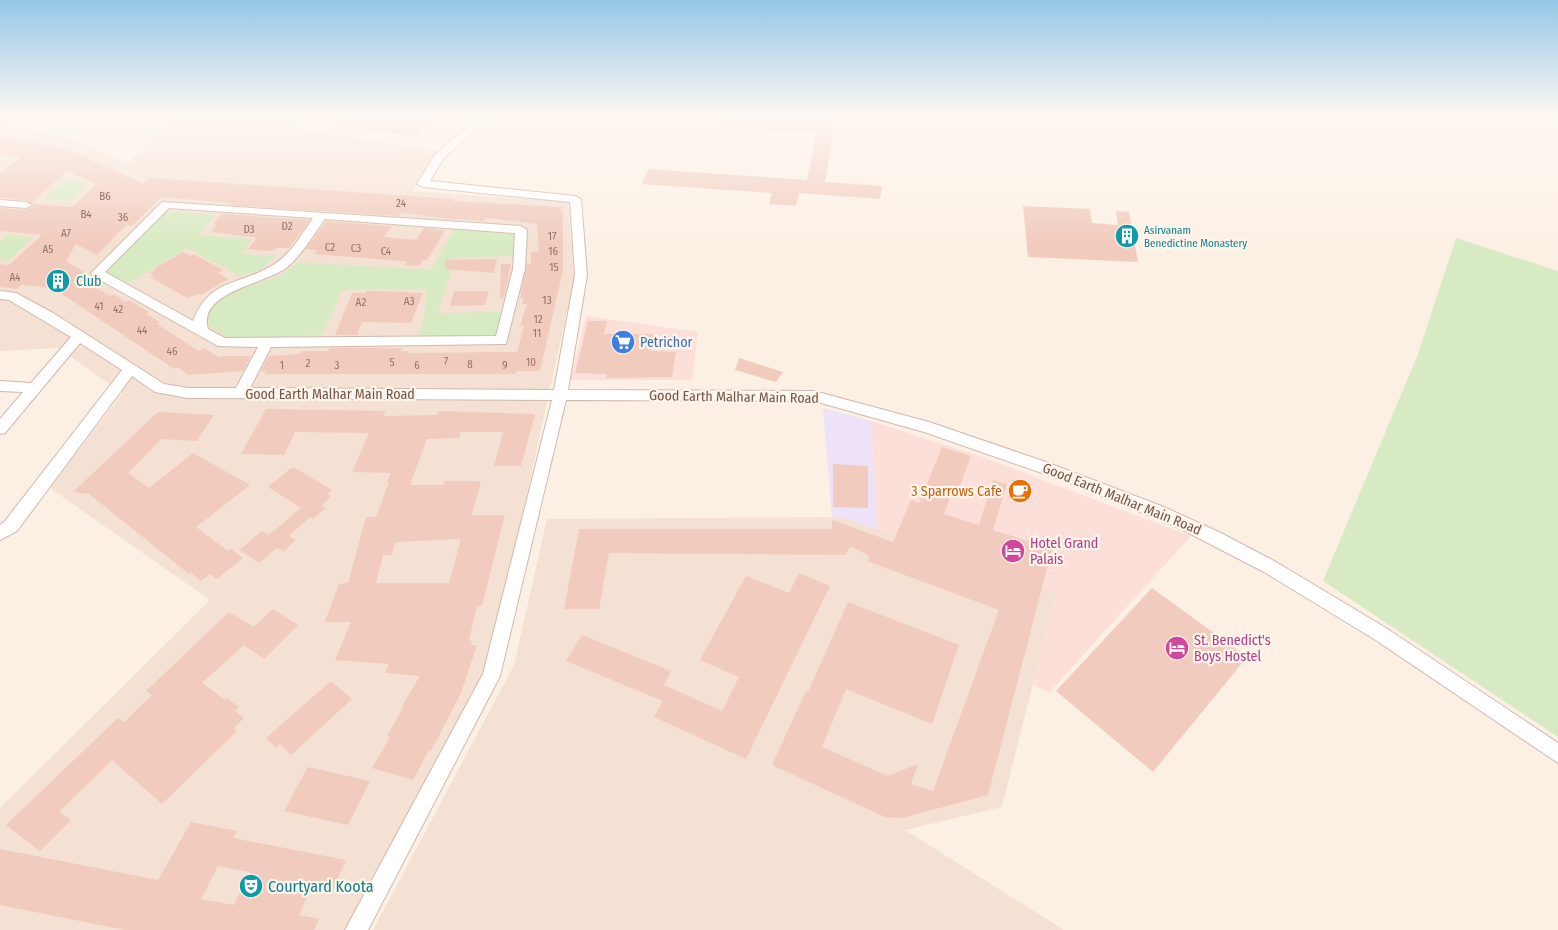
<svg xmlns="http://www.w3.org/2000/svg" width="1558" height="930" font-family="'Fira Sans Condensed',sans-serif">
<rect width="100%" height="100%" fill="#fcf0e5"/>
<g fill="#f4e1d3">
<path d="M176,116H301L292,128L439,151L412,191L568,202L574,280L486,679L350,930H0V808L210,600L50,488L122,393L58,348L0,351V124L69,138L128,163Z"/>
<path d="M843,517L1056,593L1002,807L905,830L1064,930H373L514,665L547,519Z"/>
</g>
<g fill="#fcdfd9">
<path d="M586,316L698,332L692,380H570Z"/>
<path d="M871,421L977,455L1191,536L1049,693L1033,684L1056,593L877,530Z"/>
</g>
<path fill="#ede2f8" d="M823,408L871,421L877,530L843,517L832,518Z"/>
<g fill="#d8eac3">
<path d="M67,179L87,185L70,201L44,199Z"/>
<path d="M165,211L215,215L198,235L252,239L241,254L276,256L263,268L240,276L187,248L126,285L103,273Z"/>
<path d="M454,228L516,232L513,256L455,258L438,313L502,312L496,337L416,340L425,314L427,289L343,290L321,335L230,338L210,327C198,292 255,286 274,278C283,275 290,269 296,262L431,270Z"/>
<path d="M7,235L33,237L8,261L0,260V242Z"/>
<path d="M1456,238L1558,271V737L1323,581L1418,354Z"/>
</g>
<g fill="#f1cbbd" fill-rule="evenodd">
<path d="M333,116H435L415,137L332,124Z"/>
<path d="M718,116H775L835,120L825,182L882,186L880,199L799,193L796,206L769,204L772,193L642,184L648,169L807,180L816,133L718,126Z"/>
<path d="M0,136L66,149L144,184L150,178L454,199L453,201L562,207L560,211L563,212V270L540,371H516V374H264L266,371H261L269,356L301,354L302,351H328L330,348H402L401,351H409L408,353L517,352L524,326H520L527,304H522L524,298H520L527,264H531V252L539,251L537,224L486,218L484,221L451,219L400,213L398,216L229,205L231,203L161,197L132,226L126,225L97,255L76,244L66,261L86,273L82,278L110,296L114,294L126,302L129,300L149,312L146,314L160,322L157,324L199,351L204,348L220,358L221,356H251L243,371L188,375L178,367L174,369L53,288L21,285L18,289L0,287V264L9,265L42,235L0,231V208L26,210L33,207L34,204L72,207L97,184L67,171L31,203L26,200L0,198V174L21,157L0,153Z"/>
<path d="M1023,206L1090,209L1092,223L1118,225L1116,211L1129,212L1138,262L1028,257Z"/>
<path d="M222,214L310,220L289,248H276L274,250L267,251L248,249L257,238L211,232L217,225L213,224Z"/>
<path d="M326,221L392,226L384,237L416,240L424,228L445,230L427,260H423L419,266L405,265L407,262L403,261L314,254L317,250L306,249Z"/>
<path d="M183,252L191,256L193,254L223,270L218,273L228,279L201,295L198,294L187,298L150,277L153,275L150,273L156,270L154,269Z"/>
<path d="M497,259L494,273L445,269V260Z"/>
<path d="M501,264H511L504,298H500Z"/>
<path d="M366,291L410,292V293H423L411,323L362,322L357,335H335L352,293H366Z"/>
<path d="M454,291H489L485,305L450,306Z"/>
<path d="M588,321H607L604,334H653L651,351L676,352L672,377L606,378L607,374L575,373Z"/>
<path d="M739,358L783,372L776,382L735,370Z"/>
<path d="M266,409L386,411L384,416L437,415L439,411L535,414L521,466H494L503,432H461L459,438L427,439L411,482V485H444L445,481H481L472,515H505L482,606H477L469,640L472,641L471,645H477L461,693L431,751L429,750L413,780L372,768L390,737L387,736L404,706H402L420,676L385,673L389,664L335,660L351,622H325L339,584L348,583L366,517H376L389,482H387L391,473L352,472L369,433L295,432L284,455L241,454ZM461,539L449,583H376L383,555H392L395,542Z"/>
<path d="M158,412L214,415L197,441L161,439L128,473L149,488L193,453L250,485L196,527L228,551L231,549L243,558L217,579L210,574L201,581L190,572L189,574L89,494L73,492Z"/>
<path d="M942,447L971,456L958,491L953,490L944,514L979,525L993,480L1007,484L993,530L1052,549L988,795L902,818L885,817L772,765L806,691L808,692L848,602L959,645L932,724L846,689L822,747L888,776L918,764L911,784L933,791L999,610L867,561L870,556L850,546L845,555L609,553L599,609H564L579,529H832V520L893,542L911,500L919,503Z"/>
<path d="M833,464L868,466V508L833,507Z"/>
<path d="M291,468H295L332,490L327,494L331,497L321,506L326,508L313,519L310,517L289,536L296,540L284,551L277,548L259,563L239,550L262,531L269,535L301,508L268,487Z"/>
<path d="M799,573L830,586L746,759L654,717L663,701L566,661L582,635L671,671L664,685L722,711L739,677L700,660L746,576L789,593Z"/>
<path d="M1152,588L1247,657L1153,772L1056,691Z"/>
<path d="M273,609L298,625L264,659L244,645L202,683L225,700L227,698L239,707L235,711L244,718L233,729L237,731L162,804L112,760L59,812L71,820L40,851L6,825L118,718L124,722L152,695L146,691L229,612L254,627Z"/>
<path d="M331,681L352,699L291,755L280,744L276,748L266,738Z"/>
<path d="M308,767L370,781L348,825L284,811Z"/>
<path d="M191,822L237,831L233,838L346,860L332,892L311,888L299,915L319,919L314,930H125L0,905V849L158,880ZM218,866L250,872L234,905L201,899Z"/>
</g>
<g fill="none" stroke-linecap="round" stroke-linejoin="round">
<g stroke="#d0b9ae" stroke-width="2">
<g id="minor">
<path d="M479,116H490L443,159L430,181L575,196L581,199L587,275L568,390L814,391L929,422L1046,462L1164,507L1221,533L1276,562L1386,628L1558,743V763L1374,639L1264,572L1181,529L1065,481L924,432L814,401L566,400L500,676L368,930H345L483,674L552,400L188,398L155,392L132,376L17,531L0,540V525L5,521L122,370L80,343L5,433L0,434V419L23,392L0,391V381L31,383L71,337L9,300L0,299V291L16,293L53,313L164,384L188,388H236L258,347L218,346L93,276L91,273L162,202L521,226L527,230L525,269L506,344L271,347L250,388L554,390L575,275L570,202L423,187L417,184L435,155ZM169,208L313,218C302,234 292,252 276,263C243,286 210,276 193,321L105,272ZM325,219L515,233L513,269L496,336L225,338L208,329C197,292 265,284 286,268C302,255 313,235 325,219Z"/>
<path d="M0,200L26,202L32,205L26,208L0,206Z"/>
</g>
</g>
<use href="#minor" fill="#fff" fill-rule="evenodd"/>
</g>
<linearGradient id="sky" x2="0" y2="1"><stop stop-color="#95c8e7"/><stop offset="0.47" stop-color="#fef8f3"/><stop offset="1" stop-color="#fef8f3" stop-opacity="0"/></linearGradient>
<rect width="1558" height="246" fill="url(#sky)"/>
<defs>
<g id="building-disc" transform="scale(1.25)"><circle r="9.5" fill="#0f9aa8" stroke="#fff5eb"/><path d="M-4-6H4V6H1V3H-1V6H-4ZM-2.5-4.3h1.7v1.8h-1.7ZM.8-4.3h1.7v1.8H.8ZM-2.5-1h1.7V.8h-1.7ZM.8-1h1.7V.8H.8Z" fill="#fff"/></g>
<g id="supermarket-disc" transform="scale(1.25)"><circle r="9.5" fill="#3f7fe0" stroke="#fff5eb"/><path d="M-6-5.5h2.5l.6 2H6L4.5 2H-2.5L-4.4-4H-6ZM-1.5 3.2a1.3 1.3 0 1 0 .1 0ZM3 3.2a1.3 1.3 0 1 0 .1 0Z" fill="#fff"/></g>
<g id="cafe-disc" transform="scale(1.25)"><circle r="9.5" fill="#e8710a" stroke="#fff5eb"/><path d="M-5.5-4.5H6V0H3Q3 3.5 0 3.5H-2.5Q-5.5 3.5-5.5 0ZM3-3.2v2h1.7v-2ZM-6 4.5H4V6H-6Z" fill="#fff"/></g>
<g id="hotel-disc" transform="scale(1.25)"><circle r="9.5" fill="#d1479c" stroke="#fff5eb"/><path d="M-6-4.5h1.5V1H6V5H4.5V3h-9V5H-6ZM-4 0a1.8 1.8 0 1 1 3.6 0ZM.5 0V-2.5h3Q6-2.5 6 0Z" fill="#fff"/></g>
<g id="theatre-disc" transform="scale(1.25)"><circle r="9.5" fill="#0f9aa8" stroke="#fff5eb"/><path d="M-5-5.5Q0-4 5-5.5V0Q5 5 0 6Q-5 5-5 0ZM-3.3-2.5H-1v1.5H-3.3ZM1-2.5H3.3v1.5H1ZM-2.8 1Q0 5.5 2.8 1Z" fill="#fff"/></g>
</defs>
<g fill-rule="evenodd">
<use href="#building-disc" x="1127" y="236"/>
<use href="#building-disc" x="58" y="281"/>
<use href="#supermarket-disc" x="623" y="342"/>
<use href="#cafe-disc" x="1020" y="491"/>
<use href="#hotel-disc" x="1013" y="551"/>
<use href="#hotel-disc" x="1177" y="648"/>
<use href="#theatre-disc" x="251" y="886"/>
</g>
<g text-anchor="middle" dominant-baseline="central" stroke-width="4.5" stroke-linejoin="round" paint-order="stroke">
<g font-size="11" fill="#947267">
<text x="105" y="196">B6</text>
<text x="401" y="203">24</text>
<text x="86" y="214">B4</text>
<text x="123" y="217">36</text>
<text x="287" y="226">D2</text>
<text x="249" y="229">D3</text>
<text x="66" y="233">A7</text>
<text x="552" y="236">17</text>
<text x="330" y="247">C2</text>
<text x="356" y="248">C3</text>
<text x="48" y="249">A5</text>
<text x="386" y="251">C4</text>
<text x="553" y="251">16</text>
<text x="554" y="267">15</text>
<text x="15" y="277">A4</text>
<text x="547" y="300">13</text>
<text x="409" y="301">A3</text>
<text x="361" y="302">A2</text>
<text x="99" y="306">41</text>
<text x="118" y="309">42</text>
<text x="538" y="319">12</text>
<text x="142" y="330">44</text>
<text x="537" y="333">11</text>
<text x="172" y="351">46</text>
<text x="446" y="361">7</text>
<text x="392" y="362">5</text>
<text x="531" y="362">10</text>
<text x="308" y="363">2</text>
<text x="470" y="364">8</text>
<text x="282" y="365">1</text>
<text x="337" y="365">3</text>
<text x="417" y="365">6</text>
<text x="505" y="365">9</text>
</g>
<g font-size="11" fill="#0d838f" stroke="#fff5eb" text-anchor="start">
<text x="1144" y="230">Asirvanam<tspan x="1144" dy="13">Benedictine Monastery</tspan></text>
</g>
<g font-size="14" fill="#0d838f" stroke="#fff5eb" text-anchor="start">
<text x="76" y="281">Club</text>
</g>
<g font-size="14" fill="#366cbe" stroke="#fff5eb" text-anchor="start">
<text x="640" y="342">Petrichor</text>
</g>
<g font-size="14" fill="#75544a" stroke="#fff5eb">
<text x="330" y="394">Good Earth Malhar Main Road</text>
<text transform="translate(734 397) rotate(1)">Good Earth Malhar Main Road</text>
<text transform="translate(1122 499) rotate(22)">Good Earth Malhar Main Road</text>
</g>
<g font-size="14" fill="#c56008" stroke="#fff5eb" text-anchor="end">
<text x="1002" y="491">3 Sparrows Cafe</text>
</g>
<g font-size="14" fill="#b23c85" stroke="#fff5eb" text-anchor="start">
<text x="1030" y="543">Hotel Grand<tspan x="1030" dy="16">Palais</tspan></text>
<text x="1194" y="640">St. Benedict's<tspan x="1194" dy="16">Boys Hostel</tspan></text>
</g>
<g font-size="16" fill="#0d838f" stroke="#fff5eb" text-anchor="start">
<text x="268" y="886">Courtyard Koota</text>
</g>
</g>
</svg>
